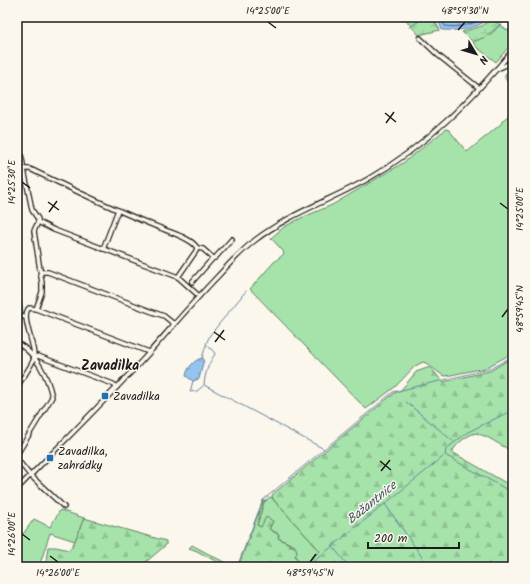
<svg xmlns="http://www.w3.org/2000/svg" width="530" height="584" font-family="Kalam,sans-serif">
<defs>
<pattern id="forest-firs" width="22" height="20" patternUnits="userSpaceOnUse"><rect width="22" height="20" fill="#a6e3aa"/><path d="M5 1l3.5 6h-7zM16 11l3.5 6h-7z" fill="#8ec292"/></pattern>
<pattern id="wetland-marsh" width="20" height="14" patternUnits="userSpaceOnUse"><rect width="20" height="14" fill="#a6e3aa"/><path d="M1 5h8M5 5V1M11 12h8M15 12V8" fill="none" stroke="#8ec292"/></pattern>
<pattern id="water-ripples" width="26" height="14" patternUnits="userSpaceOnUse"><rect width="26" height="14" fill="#95c4f0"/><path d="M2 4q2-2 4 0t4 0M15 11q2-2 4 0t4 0" fill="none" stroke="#80a8cd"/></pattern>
</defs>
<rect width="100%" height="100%" fill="#fbf7ec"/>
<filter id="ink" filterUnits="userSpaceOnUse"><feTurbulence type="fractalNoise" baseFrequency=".025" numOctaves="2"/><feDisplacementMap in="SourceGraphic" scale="8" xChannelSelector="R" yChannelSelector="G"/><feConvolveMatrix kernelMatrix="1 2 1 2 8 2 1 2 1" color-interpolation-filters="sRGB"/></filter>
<g filter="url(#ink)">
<g fill="#a6e3aa" stroke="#618063">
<path d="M501,25L512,34L513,42L496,62L475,46L473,42C478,37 485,37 491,34C495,31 496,27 501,25Z"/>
<path d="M513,68V91L505,78V74Z"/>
<path d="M513,112V353L485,368L446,376L442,375L426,363L423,362L415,366L395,387L366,409L250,289L274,262L284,254L283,251L271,238L284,227L301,218L332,205L403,163L446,129L449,130L467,152L501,124L503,120Z"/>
<path d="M270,497H271L320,551L303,567L295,556V546L278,538L279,534L269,529L273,521L261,527L257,525L264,502Z"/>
<path d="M60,510L84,518L75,541L50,533L39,567H17V528L23,534L34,519L50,527Z"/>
</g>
<g fill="url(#forest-firs)" stroke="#618063">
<path d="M17,274L23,313L22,320L17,324Z"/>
<path d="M513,357V452L487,437L476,433C467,435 456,444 452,452L513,487V567H303L320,551L273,499L272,495L393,394L401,390L416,372L430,367L443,382L490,371Z"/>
<path d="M267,500L264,502L257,525L261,527L266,517L273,521L269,529L279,535L278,538L296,548L297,553L295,556L302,567H238L263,501Z"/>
<path d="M84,518L166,541V545L140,567H45L48,547H56L69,550L75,541Z"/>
<path d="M192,545L218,559L236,567H226L197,551L189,548Z"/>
</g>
<g fill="url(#wetland-marsh)" stroke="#618063">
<path d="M403,17H432L440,30L419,35Z"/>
<path d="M495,17H510L485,37L473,42L462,32L482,26Z"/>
</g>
<g fill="url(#water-ripples)" stroke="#65819b">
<path d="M434,17H492C475,29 463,31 442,30L439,22Z"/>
<path d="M202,358L204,359L199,379L193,381L186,376C187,368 194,360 202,358Z"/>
</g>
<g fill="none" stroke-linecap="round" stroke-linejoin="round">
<path stroke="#4c5f71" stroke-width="1" d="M440,17L445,26C459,28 473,25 485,17"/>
<g stroke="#65819b" stroke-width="1">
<path d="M492,17L497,23L513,34"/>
<path d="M17,26L20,17"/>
<path d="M409,27L418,22L421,17"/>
<path d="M17,281L23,314"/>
<path d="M246,291L210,335L206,344L214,352L215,354C208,364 205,374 204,385L324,449"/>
<path d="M17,323L22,320"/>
<path d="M202,358L206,345"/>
<path d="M193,381L190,392L197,391L203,386"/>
<path d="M406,402L453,441"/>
<path d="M513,410L468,432L446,449L445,455L513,493"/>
<path d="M385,504L429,567"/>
<path d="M333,547L349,567"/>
<path d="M313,562L443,457"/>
<path d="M237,567L263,500L393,392L490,369L513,356"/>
</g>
<g stroke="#1c1c1c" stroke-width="6">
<g id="minor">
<path d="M420,38L439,56L479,88"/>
<path d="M497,69L513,62"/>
<path d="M19,144L32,210L38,219V222L54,230L178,277L199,296"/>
<path d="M24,169H30C74,190 118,212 163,229C172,233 193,239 197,248L196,251L178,277"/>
<path d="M197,248L203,249L213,258"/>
<path d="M103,249L118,210"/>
<path d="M41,272H48L150,311L164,316L174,324"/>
<path d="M192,282L213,258H215L232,239"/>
<path d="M36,309L42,292V283L34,231L38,222"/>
<path d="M18,315L25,317"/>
<path d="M17,343C36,353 48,377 52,397L19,451L17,453"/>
<path d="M34,358L38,356L113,384L117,387"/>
<path d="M17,387C21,380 34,363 34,357C35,344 20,316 29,308L36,309L149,352"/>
<path d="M17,459L29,474L64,507"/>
<path d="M17,489C61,444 106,400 148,354C171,328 194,301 218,276C229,264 240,252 254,241C288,214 331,200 368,179C426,146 471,100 513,50"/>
</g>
</g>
<use href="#minor" stroke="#fbf7ec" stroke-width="3.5"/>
</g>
</g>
<path fill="none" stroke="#1c1c1c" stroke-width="1.5" d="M268,22L276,28M458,30L465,22M385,113L396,122M386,123L394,112M22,182L30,188M48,202L59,210M500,203L508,209M49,212L57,201M502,317L508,309M214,332L225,340M215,342L224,330M380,461L391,470M381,471L390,460M22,534L30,540M50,556L58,562M310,562L316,554"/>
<g fill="#1f6fb2" stroke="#fbf7ec" stroke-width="1.5">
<rect x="101" y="392" width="8" height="8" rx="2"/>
<rect x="46" y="454" width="8" height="8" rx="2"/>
</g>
<g text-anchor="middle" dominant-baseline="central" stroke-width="3" stroke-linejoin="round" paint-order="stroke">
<g font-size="12" fill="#1c1c1c" stroke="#fbf7ec" text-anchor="start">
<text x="113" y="396">Zavadilka</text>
<text x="58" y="451">Zavadilka,<tspan x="58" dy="14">zahrádky</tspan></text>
</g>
<g font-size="13" font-style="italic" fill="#465766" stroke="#fbf7ec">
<text transform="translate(372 503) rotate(-39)">Bažantnice</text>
</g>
<g font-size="14" font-weight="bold" fill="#1c1c1c" stroke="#fbf7ec">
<text x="110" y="366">Zavadilka</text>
</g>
</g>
<rect width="530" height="584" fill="none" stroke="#fbf7ec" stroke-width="44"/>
<g transform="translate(476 54) rotate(128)" stroke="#fbf7ec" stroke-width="3" paint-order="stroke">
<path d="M0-3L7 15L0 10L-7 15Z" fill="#1c1c1c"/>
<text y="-6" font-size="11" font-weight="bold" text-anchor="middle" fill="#1c1c1c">N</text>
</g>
<path d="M368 542v6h91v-6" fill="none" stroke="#1c1c1c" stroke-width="2"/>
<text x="374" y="542" font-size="12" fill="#1c1c1c" stroke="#fbf7ec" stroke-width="3" paint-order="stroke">200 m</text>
<rect x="22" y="22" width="486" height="540" fill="none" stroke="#1c1c1c" stroke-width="1.5"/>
<g font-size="10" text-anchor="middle" fill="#1c1c1c">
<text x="268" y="14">14°25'00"E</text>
<text x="465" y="14">48°59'30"N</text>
<text transform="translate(11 182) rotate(-90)" y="4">14°25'30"E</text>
<text transform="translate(519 209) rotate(-90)" y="4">14°25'00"E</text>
<text transform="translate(519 309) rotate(-90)" y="4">48°59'45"N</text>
<text transform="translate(11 534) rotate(-90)" y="4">14°26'00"E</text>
<text x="58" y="576">14°26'00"E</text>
<text x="310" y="576">48°59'45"N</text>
</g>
</svg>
